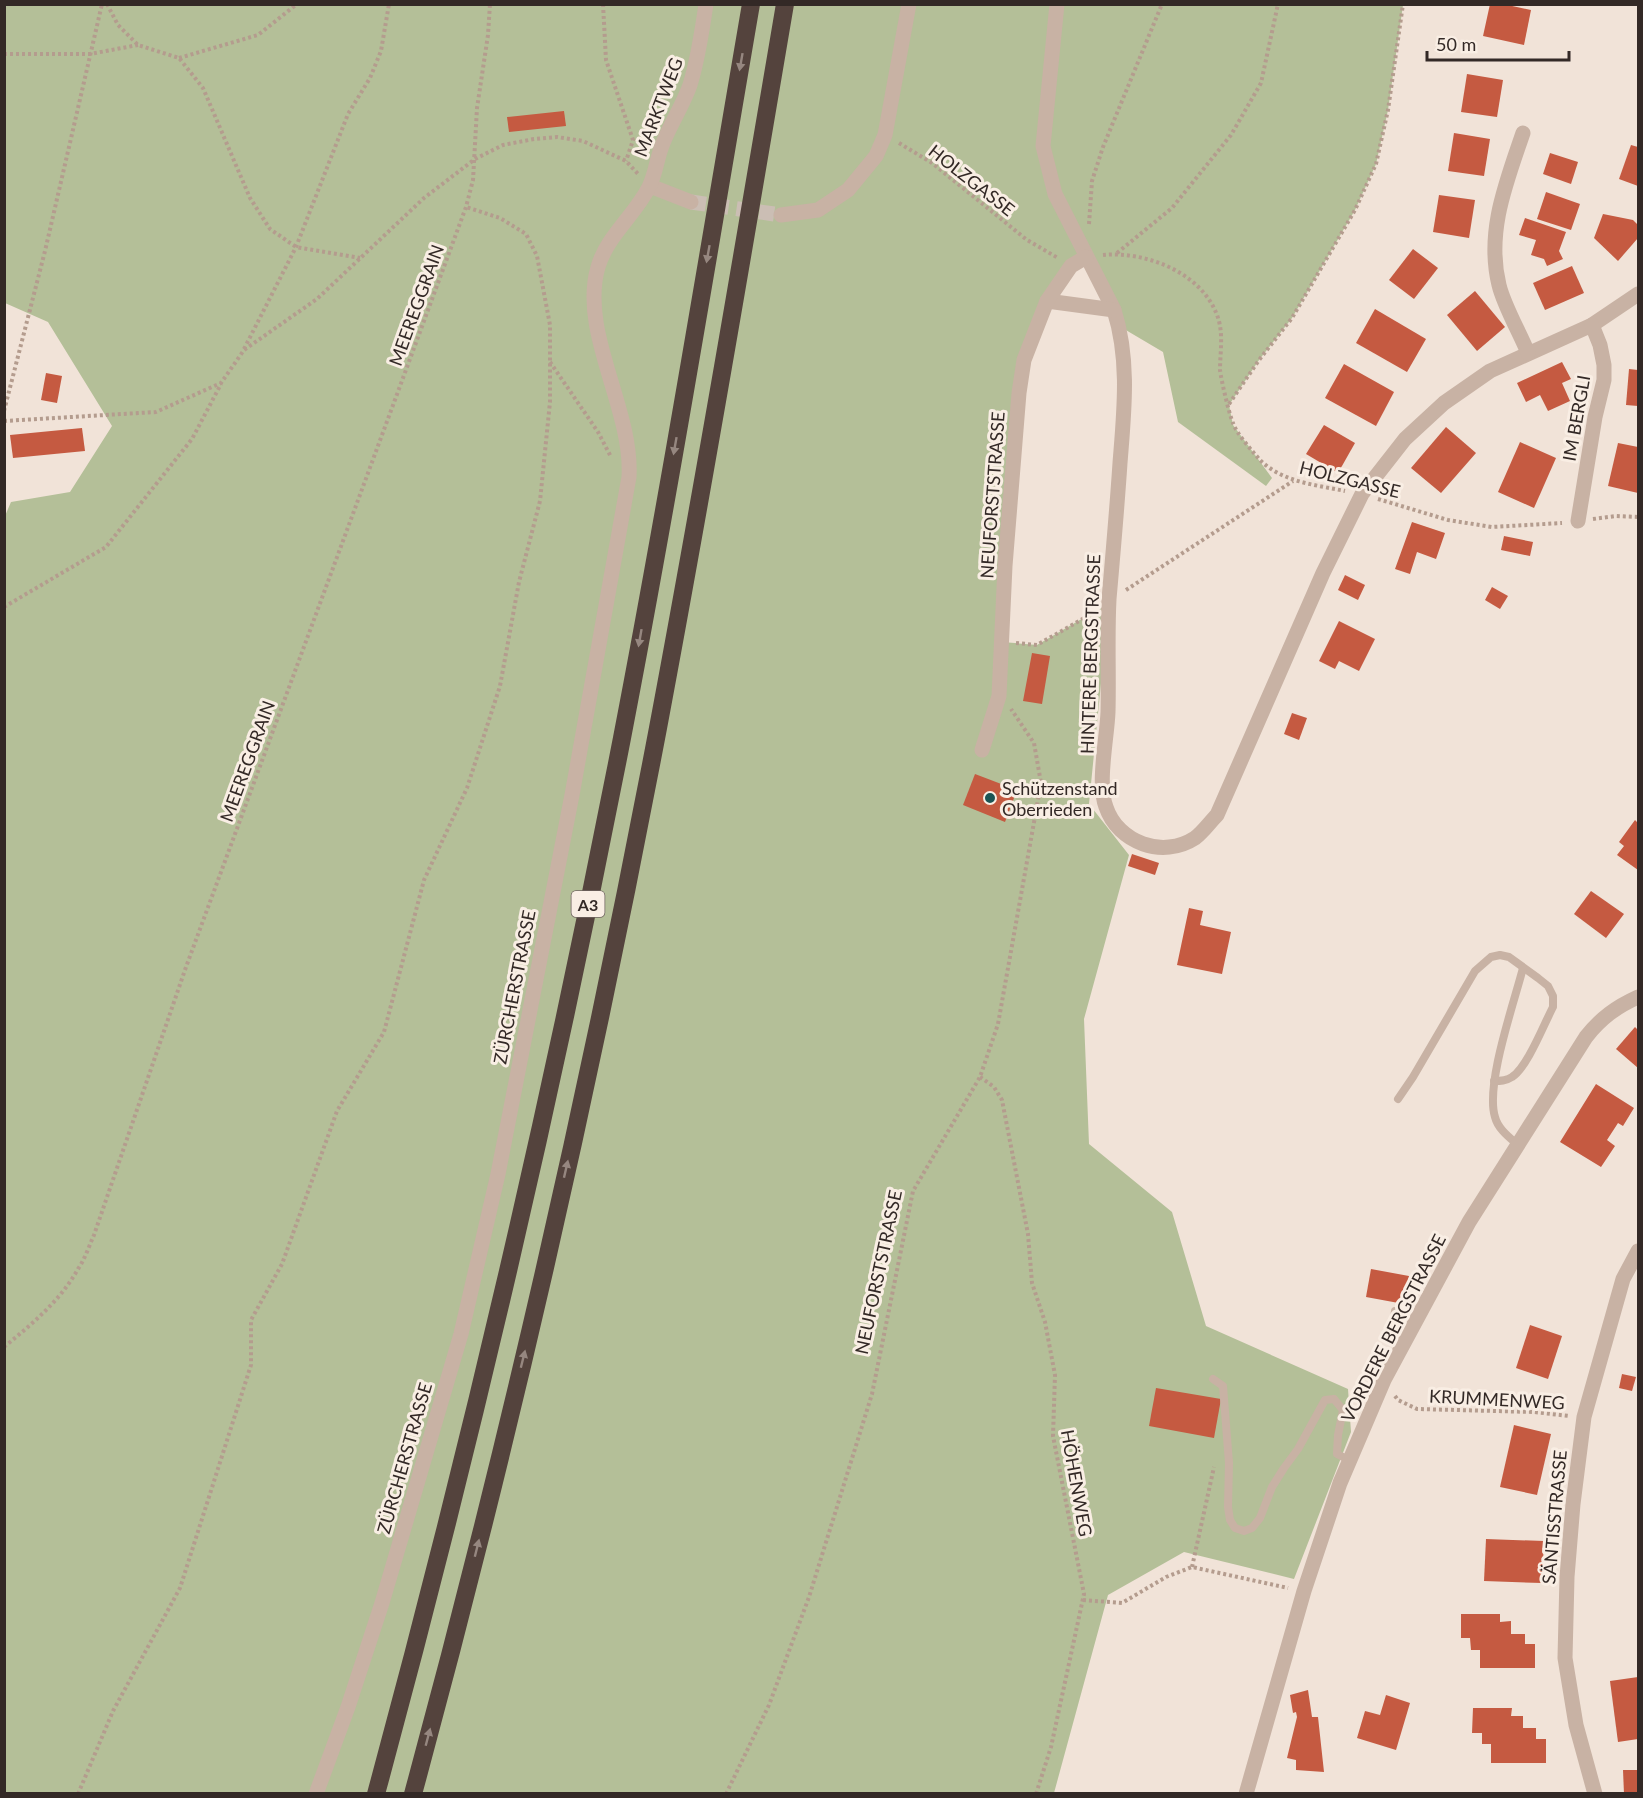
<svg xmlns="http://www.w3.org/2000/svg" width="1643" height="1798" font-family="Lato,sans-serif">
<rect width="100%" height="100%" fill="#f1e3d8"/>
<path fill="#b4bf98" d="M5,5H1403L1388,110L1376,164L1355,210L1292,318L1259,360L1229,405L1233,425L1272,478L1266,486L1178,422L1163,352L1119,326L1086,257L1071,266L1024,360L1002,642L1037,645L1109,603L1089,804L1129,855L1084,1019L1089,1144L1172,1212L1206,1326L1348,1389L1351,1432L1294,1579L1184,1552L1108,1595L1054,1793H5V516L11,502L70,492L112,426L48,322L5,303Z"/>
<g fill="#c55a41">
<path d="M1490,4H1503L1531,10L1524,45L1483,36Z"/>
<path d="M1467,74L1503,80L1497,117L1461,112Z"/>
<path d="M564,111L566,126L509,132L507,117Z"/>
<path d="M1454,133L1490,139L1484,176L1448,171Z"/>
<path d="M1631,145L1638,147V186L1619,179Z"/>
<path d="M1550,153L1578,162L1571,184L1543,174Z"/>
<path d="M1546,192L1580,204L1571,230L1537,219Z"/>
<path d="M1439,195L1475,200L1469,238L1433,232Z"/>
<path d="M1603,214L1633,220L1638,225V238L1618,261L1594,238Z"/>
<path d="M1525,218L1566,232L1559,251L1563,259L1547,266L1544,259L1531,255L1536,240L1519,235Z"/>
<path d="M1413,249L1438,268L1414,299L1389,280Z"/>
<path d="M1572,266L1584,293L1545,310L1533,283Z"/>
<path d="M1475,291L1505,327L1477,351L1447,315Z"/>
<path d="M1375,309L1426,339L1407,372L1356,343Z"/>
<path d="M1562,362L1571,379L1562,383L1570,401L1548,411L1540,395L1526,402L1517,383Z"/>
<path d="M1344,364L1394,392L1376,426L1325,398Z"/>
<path d="M1629,369L1638,370V406L1626,405Z"/>
<path d="M46,373L62,376L57,403L41,400Z"/>
<path d="M1324,425L1355,443L1338,473L1306,454Z"/>
<path d="M1446,427L1476,453L1441,493L1411,468Z"/>
<path d="M82,428L85,451L13,458L10,435Z"/>
<path d="M1520,442L1556,458L1534,508L1498,492Z"/>
<path d="M1618,443L1638,447V493L1608,486Z"/>
<path d="M1412,522L1445,533L1436,559L1417,552L1410,574L1395,569Z"/>
<path d="M1504,536L1533,542L1530,556L1501,550Z"/>
<path d="M1345,575L1365,585L1358,600L1338,590Z"/>
<path d="M1492,587L1508,596L1500,609L1485,600Z"/>
<path d="M1339,621L1375,639L1359,671L1339,661L1335,669L1319,661Z"/>
<path d="M1032,653L1050,656L1042,704L1023,701Z"/>
<path d="M1292,713L1307,718L1299,740L1284,734Z"/>
<path d="M975,774L1017,790L1005,822L963,805Z"/>
<path d="M1635,820L1638,823V870L1617,855L1624,846L1619,842Z"/>
<path d="M1132,854L1159,863L1155,875L1128,866Z"/>
<path d="M1591,891L1624,914L1606,938L1574,914Z"/>
<path d="M1189,908L1203,911L1200,925L1231,932L1222,974L1177,965Z"/>
<path d="M1635,1027L1638,1030V1068L1616,1049Z"/>
<path d="M1596,1084L1634,1108L1623,1126L1618,1123L1607,1140L1615,1146L1601,1167L1560,1142Z"/>
<path d="M1371,1269L1409,1276L1404,1304L1366,1297Z"/>
<path d="M1530,1325L1562,1336L1548,1379L1516,1368Z"/>
<path d="M1622,1374L1636,1377L1632,1391L1619,1388Z"/>
<path d="M1156,1388L1221,1399L1214,1438L1149,1426Z"/>
<path d="M1514,1425L1551,1434L1537,1495L1500,1487Z"/>
<path d="M1486,1539L1544,1541L1542,1583L1484,1581Z"/>
<path d="M1461,1614H1500V1622L1511,1621V1634H1525V1644H1535V1668H1480V1650H1471L1470,1638H1461Z"/>
<path d="M1638,1677V1739L1618,1742L1610,1681Z"/>
<path d="M1308,1690L1312,1717H1318L1324,1772L1296,1770V1760L1287,1758L1297,1717L1296,1712L1293,1713L1290,1695Z"/>
<path d="M1386,1695L1410,1703L1396,1750L1357,1738L1365,1711L1380,1715Z"/>
<path d="M1473,1708H1512L1511,1716H1523V1728H1536V1739H1546V1763H1491V1744H1482V1733H1472Z"/>
<path d="M1623,1770H1638V1794H1624Z"/>
</g>
<g fill="none" stroke-linecap="round" stroke-linejoin="round">
<path stroke="#cbbeb4" stroke-width="15" stroke-dasharray="15 8" stroke-linecap="butt" d="M691,202L781,215"/>
<g stroke="#b49c8e" stroke-width="4" stroke-dasharray="3 3" stroke-linecap="butt">
<path d="M107,4L118,25L138,45L179,58L203,88L250,198L270,229L296,247L360,258"/>
<path d="M603,4L606,60L633,140L626,161"/>
<path d="M4,54H90L138,45"/>
<path d="M179,58L258,35L297,4"/>
<path d="M899,143L932,163L1027,240L1058,258"/>
<path d="M1089,224L1092,181L1103,147L1162,4"/>
<path d="M1117,253L1172,208L1231,135L1261,83L1278,4"/>
<path d="M1103,255C1145,251 1201,272 1217,315C1224,333 1220,352 1220,370C1221,379 1229,414 1233,423C1236,433 1253,452 1260,460C1282,482 1316,485 1345,491"/>
<path d="M244,349L296,247L348,114L370,78L381,51L389,4"/>
<path d="M550,362L598,432L611,457"/>
<path d="M1229,404L1259,360L1292,318L1355,210L1376,164L1388,110L1403,4"/>
<path d="M4,411L45,251L102,4"/>
<path d="M4,421L156,412L221,383L244,350L317,299L424,198L475,159L503,145L534,139L557,137L583,141L626,161L638,174"/>
<path d="M1378,499L1448,520L1492,527L1562,523"/>
<path d="M1593,519L1616,516L1638,517"/>
<path d="M1126,590L1293,481"/>
<path d="M4,607L106,547L192,439L221,384"/>
<path d="M1016,643L1037,645L1093,613"/>
<path d="M980,1077L994,1087L1002,1100L1028,1234L1032,1283L1045,1322L1055,1375L1053,1436L1084,1594L1051,1747L1036,1794"/>
<path d="M4,1347C32,1324 60,1301 78,1269C85,1259 89,1246 94,1235L186,967L466,207L473,180L477,108L488,35L490,4"/>
<path d="M1395,1396L1398,1400L1417,1409L1534,1412L1569,1416"/>
<path d="M1192,1567L1214,1467"/>
<path d="M1083,1600L1122,1603L1166,1577L1192,1567L1288,1588"/>
<path d="M78,1794L113,1711L180,1588L251,1365V1320L282,1264L337,1111L384,1032L424,880L467,788L500,686L519,582L540,501L550,402V325L537,256L526,234L500,218L466,207"/>
<path d="M726,1794L769,1705L809,1597L872,1394L913,1191L980,1077L998,1024L1041,783L1034,743L1011,709"/>
</g>
<g stroke="#c8b2a4" stroke-width="8">
<path d="M1398,1099L1413,1077L1475,971L1491,957L1500,955L1509,957L1538,978L1548,986L1553,996V1007C1544,1024 1527,1068 1512,1077C1506,1081 1500,1081 1494,1081"/>
<path d="M1518,1145C1509,1137 1498,1129 1495,1117C1485,1085 1514,1003 1523,968"/>
<path d="M1395,1311C1393,1328 1387,1338 1401,1350"/>
<path d="M1213,1379L1223,1386L1229,1463L1228,1507L1230,1520L1235,1528L1244,1531L1252,1528L1260,1518L1272,1487L1284,1468L1298,1449L1325,1400L1334,1399L1343,1410L1338,1435L1337,1454L1349,1460"/>
</g>
<g stroke="#c8b2a4" stroke-width="15">
<path d="M1057,4L1043,146L1055,194L1114,310C1130,360 1124,412 1120,463C1117,508 1113,554 1109,599C1107,637 1109,675 1108,712C1107,738 1097,784 1106,807C1118,843 1163,859 1195,838C1203,832 1210,822 1217,815L1323,573L1362,494L1405,439L1444,403L1490,371L1592,325L1638,294"/>
<path d="M1523,133C1506,183 1486,232 1499,285C1504,306 1520,333 1528,353"/>
<path d="M650,186L691,202"/>
<path d="M781,215L818,210L848,190L876,156L885,135L909,4"/>
<path d="M1047,301L1114,310"/>
<path d="M1578,521L1595,417L1604,380V365L1600,345L1592,325"/>
<path d="M982,750L999,696L1005,566L1019,393L1024,360L1047,301L1071,266L1086,257"/>
<path d="M316,1794L348,1707L382,1603L461,1334L498,1174L572,795L629,477C633,409 579,332 598,267C607,236 635,215 649,187C656,173 657,157 663,143C671,123 683,105 690,85C698,59 702,32 706,4"/>
<path d="M1246,1794L1304,1591L1340,1483L1384,1380L1469,1222L1586,1037C1601,1018 1616,1007 1638,997"/>
<path d="M1595,1794L1576,1725L1565,1658L1567,1577L1573,1504L1584,1417L1623,1279L1638,1251"/>
</g>
<g stroke="#54433d" stroke-width="18">
<path d="M376,1794C471,1445 553,1092 622,738C669,494 709,249 751,4"/>
<path d="M413,1794C509,1442 590,1086 658,728C703,488 744,246 785,4"/>
</g>
</g>
<defs><path id="oneway-solid" d="M-6-.8H1V-3.2L6.5 0L1 3.2V.8H-6Z" transform="scale(1.5)"/></defs>
<g fill="#968780">
<use href="#oneway-solid" transform="translate(741 62) rotate(100)"/>
<use href="#oneway-solid" transform="translate(708 254) rotate(100)"/>
<use href="#oneway-solid" transform="translate(675 446) rotate(100)"/>
<use href="#oneway-solid" transform="translate(640 638) rotate(100)"/>
<use href="#oneway-solid" transform="translate(566 1169) rotate(-77)"/>
<use href="#oneway-solid" transform="translate(523 1359) rotate(-76)"/>
<use href="#oneway-solid" transform="translate(477 1548) rotate(-76)"/>
<use href="#oneway-solid" transform="translate(428 1737) rotate(-75)"/>
</g>
<circle fill="#1c5454" stroke="#f9eee4" stroke-width="2" cx="990" cy="798" r="6"/>
<g text-anchor="middle" dominant-baseline="central" stroke-width="6" stroke-linejoin="round" paint-order="stroke">
<rect fill="#f9eee4" stroke="#6e645f" stroke-width="1.5" x="571.5" y="891" width="33" height="26" rx="4.5"/>
<g font-size="16" font-weight="bold" fill="#332926">
<text x="588" y="904">A3</text>
</g>
<g font-size="18" fill="#332926" stroke="#f9eee4">
<text transform="translate(658 107) rotate(-69)">MARKTWEG</text>
<text transform="translate(972 180) rotate(38)">HOLZGASSE</text>
<text transform="translate(416 305) rotate(-70)">MEEREGGRAIN</text>
<text transform="translate(1576 418) rotate(-80)">IM BERGLI</text>
<text transform="translate(1350 479) rotate(14)">HOLZGASSE</text>
<text transform="translate(992 495) rotate(-86)">NEUFORSTSTRASSE</text>
<text transform="translate(1090 654) rotate(-88)">HINTERE BERGSTRASSE</text>
<text transform="translate(247 761) rotate(-70)">MEEREGGRAIN</text>
<text transform="translate(514 987) rotate(-79)">ZÜRCHERSTRASSE</text>
<text transform="translate(878 1272) rotate(-78)">NEUFORSTSTRASSE</text>
<text transform="translate(1393 1328) rotate(-63)">VORDERE BERGSTRASSE</text>
<text transform="translate(1497 1399) rotate(3)">KRUMMENWEG</text>
<text transform="translate(404 1458) rotate(-74)">ZÜRCHERSTRASSE</text>
<text transform="translate(1077 1483) rotate(80)">HÖHENWEG</text>
<text transform="translate(1554 1517) rotate(-85)">SÄNTISSTRASSE</text>
</g>
<g font-size="18" fill="#332926" stroke="#f9eee4" text-anchor="start">
<text x="1002" y="788">Schützenstand<tspan x="1002" dy="21">Oberrieden</tspan></text>
</g>
</g>
<rect width="1643" height="1798" fill="none" stroke="#332926" stroke-width="12"/>
<path d="M1427 51v9h142v-9" fill="none" stroke="#332926" stroke-width="3"/>
<text x="1436" y="51" font-size="18" fill="#332926" stroke="#f9eee4" stroke-width="4.5" paint-order="stroke">50 m</text>
</svg>
